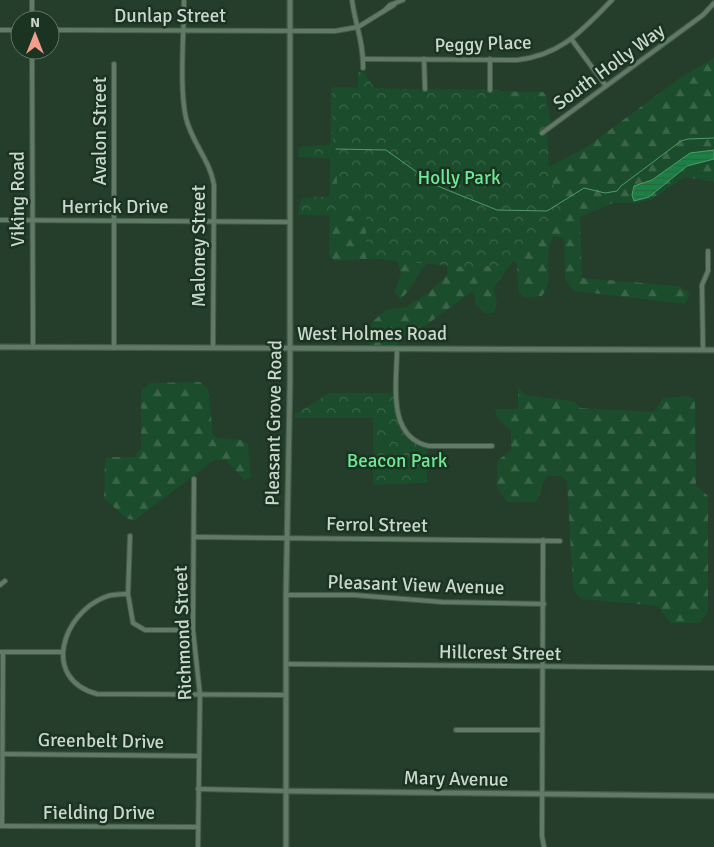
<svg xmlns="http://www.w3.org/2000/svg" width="714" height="847" font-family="Signika,sans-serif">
<defs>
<pattern id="forest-firs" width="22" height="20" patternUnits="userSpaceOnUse" patternTransform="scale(1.25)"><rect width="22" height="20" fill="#1b4c2c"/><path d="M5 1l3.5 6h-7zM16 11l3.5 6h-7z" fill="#3b6549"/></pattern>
<pattern id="park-crowns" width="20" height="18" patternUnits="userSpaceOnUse" patternTransform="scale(1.25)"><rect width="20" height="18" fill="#1b4c2c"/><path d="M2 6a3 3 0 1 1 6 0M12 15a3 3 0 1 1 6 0" fill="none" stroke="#3b6549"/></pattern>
<pattern id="water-rules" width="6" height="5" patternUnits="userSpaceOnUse" patternTransform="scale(1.25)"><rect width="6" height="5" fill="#1c8044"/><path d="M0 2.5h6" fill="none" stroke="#296641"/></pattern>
</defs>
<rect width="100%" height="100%" fill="#253d2b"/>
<g fill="url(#forest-firs)">
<path d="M714,58V182L685,177L651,200L635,203H613L580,217L582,278L680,286L690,294L685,304L574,291L565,280L564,239L554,236C541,254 556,278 542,296L525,298L518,291L517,264L513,261L494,287L497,304L494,313H485L476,305L474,293H470L422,328C409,328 403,337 395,347H369L371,323L386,310L406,307L428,293L448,274L447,266L432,261C416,269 415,289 400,299L394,292L401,274L397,261L380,258L335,261L329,256L331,89L334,87L543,92L546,96L551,122L545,127L549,167L588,146L681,77Z"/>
<path d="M200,382L208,389L213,434L216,438L242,440L248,444L251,477L245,480L225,460H214L135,520L128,519L104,499L105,463L107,457H135L141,447V390L150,383Z"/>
<path d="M518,387L525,395L574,401L581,408L654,412L663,398L689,396L695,400L696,485L708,496V612L699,623H670L658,606L581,599L573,589L567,481L561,476H547C542,482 541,494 536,502H507L497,488V461L511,450V431L498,419L494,409H518Z"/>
</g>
<g fill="url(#park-crowns)">
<path d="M358,72H363L376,90L499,89V97H545L550,178L568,213L522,245L498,266L464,267L366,258V216L298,215L301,198L337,196V159L298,157L299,147L333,144L332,89H358Z"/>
<path d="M329,393H394C394,419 399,441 427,448V483L373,485V418H294V415Z"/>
</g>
<path fill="url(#water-rules)" stroke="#509a6d" d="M714,150V159L687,166L649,197L634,201L632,195L634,186L652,180L690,153Z"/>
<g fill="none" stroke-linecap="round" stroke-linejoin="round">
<path stroke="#509a6d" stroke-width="1" d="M336,149L386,150L435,185L497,210L547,211L584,188L605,193L617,191L621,186L681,141L688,139L714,138"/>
<g stroke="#455a4a" stroke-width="6">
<g id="minor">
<path d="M32,0V20"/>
<path d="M184,0C184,33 179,88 186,118C192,143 210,160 214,185L213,348"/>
<path d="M352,0C355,24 364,43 363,68"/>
<path d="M394,5L384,11L390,5L403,0"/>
<path d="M0,30H20"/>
<path d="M50,30L335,31L358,27L384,11"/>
<path d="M572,40L606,86"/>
<path d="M32,50L33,347"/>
<path d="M363,59L517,60C562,55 582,30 612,0"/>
<path d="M424,59L425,89"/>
<path d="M490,59V90"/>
<path d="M114,64V348"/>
<path d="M542,133L703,15L714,3"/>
<path d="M0,220L290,222"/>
<path d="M397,349C397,382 386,437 429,446H492"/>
<path d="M703,350L702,285L708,271V251"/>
<path d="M194,479L193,630L200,695L198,847"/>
<path d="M130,536L128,594L133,623L145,630H193"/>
<path d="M194,537L560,541"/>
<path d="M543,540L542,836L544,847"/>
<path d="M0,585L5,581"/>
<path d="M128,594C121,594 112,594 105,597C62,614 41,679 97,694L286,695"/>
<path d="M286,595H354L442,602L544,604"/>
<path d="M0,652H63"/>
<path d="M286,664L714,668"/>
<path d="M456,730H542"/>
<path d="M3,754L199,756"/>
<path d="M198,789L286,791"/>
<path d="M0,826L198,827"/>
<path d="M2,826L3,652"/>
</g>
</g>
<g stroke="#455a4a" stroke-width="7">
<g id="tertiary">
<path d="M0,347L714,350"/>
<path d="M286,791L714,796"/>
<path d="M286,847V595L290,380V0"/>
</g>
</g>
<use href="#minor" stroke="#607a66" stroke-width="4"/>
<use href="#tertiary" stroke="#607a66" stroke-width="4.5"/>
</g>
<g text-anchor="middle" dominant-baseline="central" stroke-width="5" stroke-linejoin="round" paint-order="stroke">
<g font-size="19" fill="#c9d7cc" stroke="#1b3321">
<text x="170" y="16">Dunlap Street</text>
<text transform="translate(483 44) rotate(-2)">Peggy Place</text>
<text transform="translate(609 67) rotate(-36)">South Holly Way</text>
<text transform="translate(100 131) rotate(-90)">Avalon Street</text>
<text transform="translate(18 199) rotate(-90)">Viking Road</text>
<text x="115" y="207">Herrick Drive</text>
<text transform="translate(199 246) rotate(-90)">Maloney Street</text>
<text x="372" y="334">West Holmes Road</text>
<text transform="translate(274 423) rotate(-89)">Pleasant Grove Road</text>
<text transform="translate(377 525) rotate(1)">Ferrol Street</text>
<text transform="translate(416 585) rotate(2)">Pleasant View Avenue</text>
<text transform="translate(183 633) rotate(-92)">Richmond Street</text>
<text transform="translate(500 653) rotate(1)">Hillcrest Street</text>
<text transform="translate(101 741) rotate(1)">Greenbelt Drive</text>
<text transform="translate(456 779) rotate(1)">Mary Avenue</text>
<text x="99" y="813">Fielding Drive</text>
</g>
<g font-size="19" fill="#70e896" stroke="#1b3321">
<text x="459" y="178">Holly Park</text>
<text x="397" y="461">Beacon Park</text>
</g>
</g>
<g transform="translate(35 35)"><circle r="24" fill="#1b3321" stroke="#617565"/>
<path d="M0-4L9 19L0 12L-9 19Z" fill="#f49d8c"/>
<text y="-8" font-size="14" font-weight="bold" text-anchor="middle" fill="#c9d7cc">N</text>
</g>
</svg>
